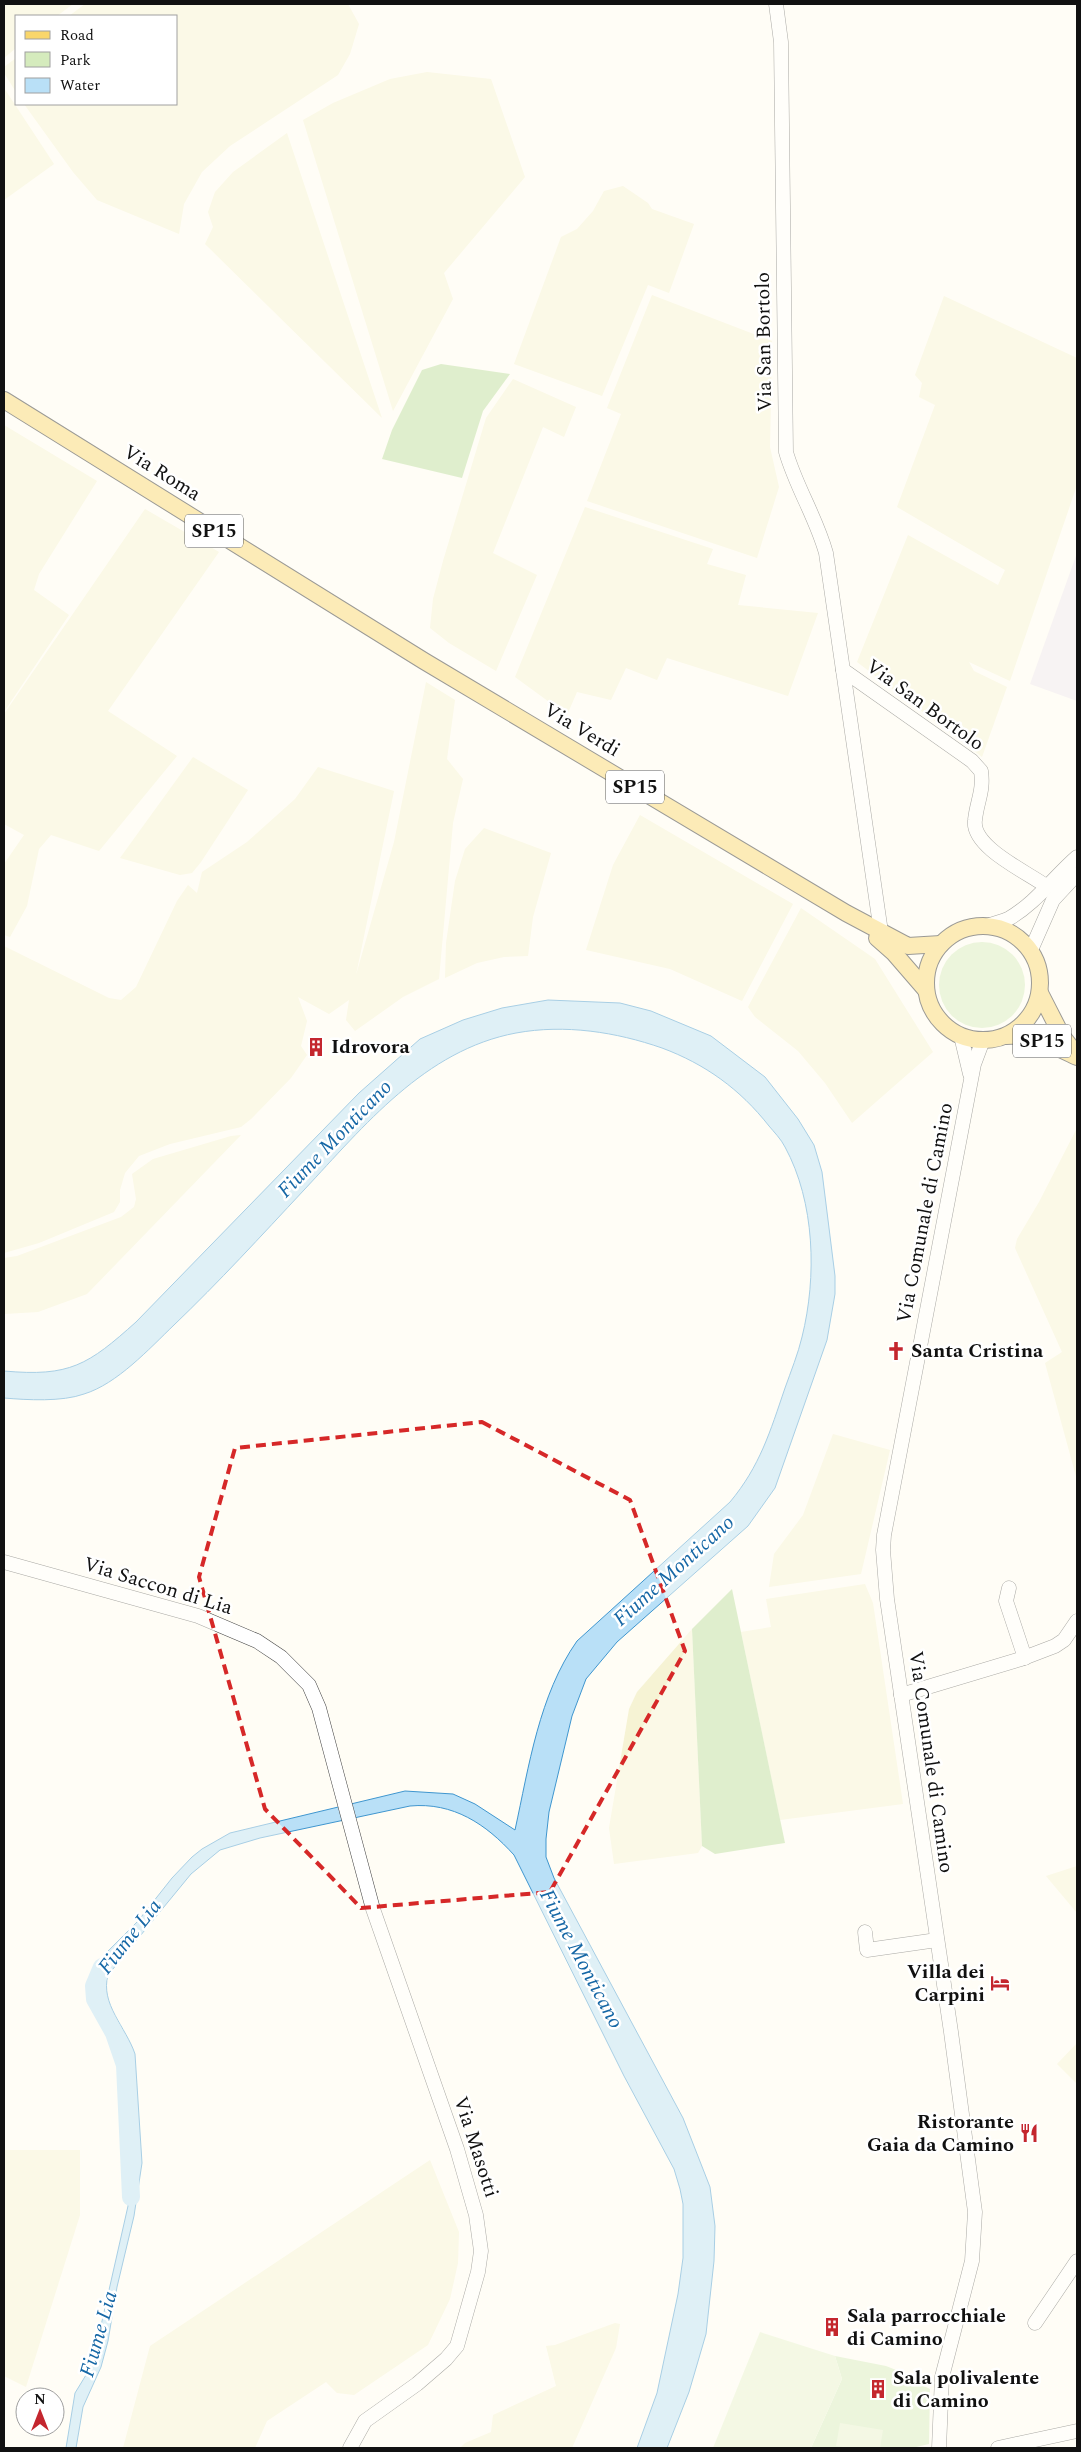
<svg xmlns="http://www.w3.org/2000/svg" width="1081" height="2452" font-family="Spectral,serif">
<rect width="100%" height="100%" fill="#fffdf5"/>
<path fill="#eee6ef" d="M1077,553V701L1030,684Z"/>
<g fill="#f6f3d4">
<path d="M4,4H73L57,16H16V48L4,58Z"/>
<path d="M85,4H348L359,24L350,54L338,75L230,146L202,172L184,204L179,234L97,200L73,172L24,104H176V16H69Z"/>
<path d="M16,58V92L4,73V67Z"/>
<path d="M427,72L491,79L525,177L444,273L453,299L393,411L303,120L333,103L390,79Z"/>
<path d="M4,88L54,164L4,200Z"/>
<path d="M287,133L382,418L205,244L213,227L208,212L215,192L233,172Z"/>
<path d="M623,186L648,203L652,209L694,224L669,293L648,285L602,396L514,364L561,237L577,229L593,211L604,191Z"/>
<path d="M652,295L772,341L770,447L779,487L757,558L587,501L621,414L607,408Z"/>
<path d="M944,296L1077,358V485L1010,681L969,662L974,671L1007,687L982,757L857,662L908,535L998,585L1005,570L897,507L935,405L919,397L922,383L915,375Z"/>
<path d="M513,379L576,407L564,437L543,427L493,553L537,575L496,671L449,643L430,628L433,599L443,561L486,418Z"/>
<path d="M4,425L97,481L39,574L34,590L69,615L4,712Z"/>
<path d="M585,507L713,549L707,564L746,575L738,605L818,613L788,696L667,658L657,680L626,668L611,700L577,692L567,715L515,677Z"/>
<path d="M145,509L219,552L108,711L177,756L99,851L51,835L39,849L27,906L10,937L4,935V864L24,835L4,824V714Z"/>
<path d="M426,682L455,700L447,759L463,779L453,823L439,979L403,997L355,1031L346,1020L349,1000L329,1014L298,997L307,1021L301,1046L307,1055L291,1078L251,1119L241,1127L170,1144L139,1156L125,1173L120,1190V1202L114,1212L39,1243L4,1253V946L109,998L121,1000L136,987L177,901L188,885L197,893L202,872L247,842L295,799L318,767L394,791L356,975L394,842Z"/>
<path d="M193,757L248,790L201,862L192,873L180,875L120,858Z"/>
<path d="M640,815L793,904L742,1001L670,969L586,950L613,865Z"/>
<path d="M484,828L551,853L533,917L528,956L504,957L477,963L445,978L446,943L455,881L465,849Z"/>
<path d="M801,908L875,959L933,1052L852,1123L825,1083L798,1051L755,1017L748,1007Z"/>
<path d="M1077,1128V1480L1045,1363L1062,1352L1015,1248L1017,1239L1039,1202Z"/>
<path d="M241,1135L87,1294L38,1312L4,1314V1258L17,1256L121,1217L134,1207L136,1199L132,1174L153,1159L231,1136Z"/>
<path d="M833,1434L890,1450L861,1574L769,1587L774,1554L803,1515Z"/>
<path d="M865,1584L873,1603L903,1804L780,1820L741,1632L771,1627L766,1599Z"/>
<path d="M692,1629L702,1846L698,1853L614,1864L609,1828L629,1709L637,1692Z"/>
<path d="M1077,1866V1913L1046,1876Z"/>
<path d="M1077,2043V2084L1057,2064Z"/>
<path d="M4,2150H80V2215L26,2387L4,2376Z"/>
<path d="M430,2160L459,2232L458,2263L450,2299L428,2345L354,2395L337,2393L326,2382L267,2421L255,2448H123L150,2346Z"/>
<path d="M615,2323L620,2324L616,2348L572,2448H460L465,2443L491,2432L493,2415L556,2386L546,2346L555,2345Z"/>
</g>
<g fill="#d5ebbd">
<circle cx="982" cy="985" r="43"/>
<path d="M835,2356L886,2366L914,2377L912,2380L930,2389L929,2444L912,2448H811L842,2379Z"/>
</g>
<g fill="#b9dc9c">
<path d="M441,364L510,374L483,411L462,478L382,459L392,430L422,370Z"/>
<path d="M732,1589L785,1843L715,1854L702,1846L692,1629Z"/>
</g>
<g fill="#e6f2cf">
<path d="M760,2332L835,2356L842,2379L811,2448H713Z"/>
<path d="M840,2423L883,2430L880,2448H851L836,2446Z"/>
</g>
<path fill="#b9e0f7" stroke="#3f96cf" d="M548,1000L620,1003L651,1011L711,1036L765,1077L798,1119L814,1145L822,1172L835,1276V1294L827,1340L775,1488L748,1526L617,1642L586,1679L572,1716L549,1812L546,1839V1857L554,1878L683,2118L710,2187L715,2226L714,2261L706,2334L689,2392L667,2448H637L657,2393L678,2294L683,2258V2204L680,2189L674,2169L624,2076L514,1855C486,1824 453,1802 410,1806L260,1838L220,1850L191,1874L108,1975C100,2004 126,2027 135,2054L142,2163L134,2216L117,2287L108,2341L101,2367L83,2407L76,2448H66L75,2393L86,2375L95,2352L128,2206L132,2159L130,2082L127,2065L122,2044L98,1999L93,1978L107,1952L138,1921L172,1878L192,1857L202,1849L230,1833L405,1791L453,1794L475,1804L515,1830C529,1766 539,1695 577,1641L730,1502C760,1466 770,1432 785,1388C791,1371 798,1354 802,1337C817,1277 815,1202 785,1147C781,1139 774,1132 769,1126C740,1089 705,1064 662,1048C616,1032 565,1024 516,1033C425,1050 364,1126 304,1190C261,1236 219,1282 174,1325C149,1349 117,1384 84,1394C62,1402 27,1400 4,1398V1371C70,1377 88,1365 136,1322L359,1093L420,1039L463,1020L502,1008Z"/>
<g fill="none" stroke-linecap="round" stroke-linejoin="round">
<path stroke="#b9e0f7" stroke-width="18" d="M102,1967L94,1986L95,1999L114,2033L125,2065L131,2197"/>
<g stroke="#444" stroke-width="15">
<g id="minor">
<path d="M776,4L781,42L786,452C796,487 816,517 826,553L881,932"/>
<path d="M843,670L972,761L981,771C984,791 977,801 975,820C971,847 1027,872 1046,886"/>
<path d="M986,926C993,924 1001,922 1008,919C1035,904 1054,877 1077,857"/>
<path d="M1031,950L1053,900L1077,874"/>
<path d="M961,1036L970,1074"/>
<path d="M4,1562L198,1616L257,1641L281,1657L309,1685L319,1708L373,1909L457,2149L476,2215L481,2251L478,2272L457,2346L446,2359L417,2384L365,2421L350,2448"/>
<path d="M1009,1588L1006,1601L1025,1658"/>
<path d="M901,1695L1021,1659L1055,1646L1064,1640L1077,1621"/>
<path d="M865,1932L867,1950L937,1940"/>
<path d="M1035,2323L1077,2261"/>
<path d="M939,2448L942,2377L972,2261L975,2212L951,2032L887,1599L883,1550L884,1535L974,1064L983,1040"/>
<path d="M998,2448L1077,2431"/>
</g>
</g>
<g stroke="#222" stroke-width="18">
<g id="major">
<path d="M4,400L424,661L846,913L908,946L941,944"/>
<circle cx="983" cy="983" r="57"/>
<path d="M877,938L894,953L926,990"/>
<path d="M1040,993L1062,1036L1077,1055"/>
<path d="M1006,1036C1032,1034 1054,1046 1077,1057"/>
</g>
</g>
<use href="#minor" stroke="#fff" stroke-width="14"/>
<use href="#major" stroke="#f9d66b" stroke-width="16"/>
</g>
<path d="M0 0H1081V2452H0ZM482,1422L630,1500L685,1651L550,1892L361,1908L265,1809L199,1577L235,1448Z" fill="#fffdf5" fill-opacity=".55" fill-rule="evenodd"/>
<path fill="none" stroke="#d62828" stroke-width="4" stroke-dasharray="10 6" stroke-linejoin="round" d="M482,1422L630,1500L685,1651L550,1892L361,1908L265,1809L199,1577L235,1448Z"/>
<defs>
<g id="building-bare" transform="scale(1.5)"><path d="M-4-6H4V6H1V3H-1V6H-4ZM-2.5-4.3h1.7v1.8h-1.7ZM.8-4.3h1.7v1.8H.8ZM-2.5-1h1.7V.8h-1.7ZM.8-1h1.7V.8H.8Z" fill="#c4262e" stroke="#fff" stroke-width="2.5" paint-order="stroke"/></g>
<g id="church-bare" transform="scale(1.5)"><path d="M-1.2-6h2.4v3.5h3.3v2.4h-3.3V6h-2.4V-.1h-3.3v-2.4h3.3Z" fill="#c4262e" stroke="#fff" stroke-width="2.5" paint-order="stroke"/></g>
<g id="hotel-bare" transform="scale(1.5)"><path d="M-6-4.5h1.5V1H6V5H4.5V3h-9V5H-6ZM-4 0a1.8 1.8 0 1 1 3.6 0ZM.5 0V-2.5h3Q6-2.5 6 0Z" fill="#c4262e" stroke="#fff" stroke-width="2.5" paint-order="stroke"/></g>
<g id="restaurant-bare" transform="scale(1.5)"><path d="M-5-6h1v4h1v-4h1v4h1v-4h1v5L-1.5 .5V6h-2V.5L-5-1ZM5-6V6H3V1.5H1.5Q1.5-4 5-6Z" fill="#c4262e" stroke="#fff" stroke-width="2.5" paint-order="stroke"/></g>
</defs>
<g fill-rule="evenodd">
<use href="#building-bare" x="316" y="1047"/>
<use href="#church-bare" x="896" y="1351"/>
<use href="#hotel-bare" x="1000" y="1983"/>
<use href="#restaurant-bare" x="1029" y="2133"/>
<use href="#building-bare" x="832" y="2327"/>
<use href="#building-bare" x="878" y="2389"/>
</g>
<g text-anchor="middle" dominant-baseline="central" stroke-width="5" stroke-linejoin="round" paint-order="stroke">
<g fill="#fff" stroke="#585858" stroke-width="1">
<rect x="185" y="514.5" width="58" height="33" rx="4"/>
<rect x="606" y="770.5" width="58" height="33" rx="4"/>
<rect x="1013" y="1024.5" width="58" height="33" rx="4"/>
</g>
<g font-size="19" font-weight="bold" fill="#111">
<text x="214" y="531">SP15</text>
<text x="635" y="787">SP15</text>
<text x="1042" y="1041">SP15</text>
</g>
<g font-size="20" fill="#111" stroke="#fff">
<text transform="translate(764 342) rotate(-91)">Via San Bortolo</text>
<text transform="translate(162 473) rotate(32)">Via Roma</text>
<text transform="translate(925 705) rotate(36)">Via San Bortolo</text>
<text transform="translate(582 730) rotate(31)">Via Verdi</text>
<text transform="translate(925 1213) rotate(-79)">Via Comunale di Camino</text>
<text transform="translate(158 1586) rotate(17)">Via Saccon di Lia</text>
<text transform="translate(931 1762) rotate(82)">Via Comunale di Camino</text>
<text transform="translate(476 2147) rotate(72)">Via Masotti</text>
</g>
<g font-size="20" font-weight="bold" fill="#111" stroke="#fff" text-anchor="start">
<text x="331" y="1047">Idrovora</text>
<text x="911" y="1351">Santa Cristina</text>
<text x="985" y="1972" text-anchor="end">Villa dei<tspan x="985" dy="23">Carpini</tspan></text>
<text x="1014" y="2122" text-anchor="end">Ristorante<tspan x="1014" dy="23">Gaia da Camino</tspan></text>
<text x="847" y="2316">Sala parrocchiale<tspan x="847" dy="23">di Camino</tspan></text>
<text x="893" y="2378">Sala polivalente<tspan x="893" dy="23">di Camino</tspan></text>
</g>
<g font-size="21" font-style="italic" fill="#1768a6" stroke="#fff">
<text transform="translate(335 1139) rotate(-46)">Fiume Monticano</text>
<text transform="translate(674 1571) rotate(-42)">Fiume Monticano</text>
<text transform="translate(130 1937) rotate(-52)">Fiume Lia</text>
<text transform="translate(581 1959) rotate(62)">Fiume Monticano</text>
<text transform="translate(99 2334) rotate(-74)">Fiume Lia</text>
</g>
</g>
<rect width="1081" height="2452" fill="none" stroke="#111111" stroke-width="10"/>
<rect x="15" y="15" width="162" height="90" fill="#ffffff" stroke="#a0a0a0"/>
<rect x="25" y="31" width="25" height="8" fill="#f9d66b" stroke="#a0a0a0"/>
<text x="60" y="40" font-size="15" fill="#111111">Road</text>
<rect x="25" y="52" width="25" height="15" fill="#d5ebbd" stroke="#a0a0a0"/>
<text x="60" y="65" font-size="15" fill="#111111">Park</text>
<rect x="25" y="78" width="25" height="15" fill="#b9e0f7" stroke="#a0a0a0"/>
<text x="60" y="90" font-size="15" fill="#111111">Water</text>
<g transform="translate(40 2412)"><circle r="24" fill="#ffffff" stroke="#a0a0a0"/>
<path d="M0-4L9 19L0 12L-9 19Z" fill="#c4262e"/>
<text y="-8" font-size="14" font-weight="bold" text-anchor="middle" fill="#111111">N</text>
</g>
</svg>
